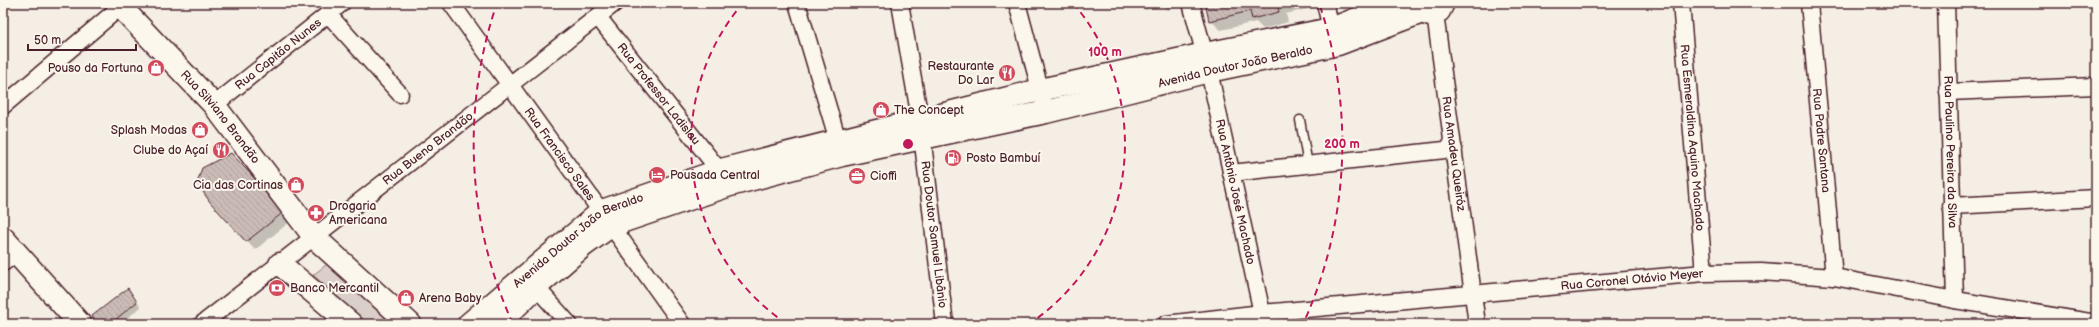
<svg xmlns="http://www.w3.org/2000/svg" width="2099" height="327" font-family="'Balsamiq Sans',sans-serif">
<defs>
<pattern id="building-back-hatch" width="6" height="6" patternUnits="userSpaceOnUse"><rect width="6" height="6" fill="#cabbb6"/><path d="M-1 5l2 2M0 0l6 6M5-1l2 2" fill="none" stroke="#afa09d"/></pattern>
</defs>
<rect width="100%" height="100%" fill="#f4eee4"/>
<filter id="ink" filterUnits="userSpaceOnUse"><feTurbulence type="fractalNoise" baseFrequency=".025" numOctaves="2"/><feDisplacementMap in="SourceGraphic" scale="8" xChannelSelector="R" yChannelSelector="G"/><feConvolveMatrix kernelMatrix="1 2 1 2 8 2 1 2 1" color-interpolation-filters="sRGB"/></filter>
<g filter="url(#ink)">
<path fill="#dbd0c9" stroke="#92787a" d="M331,261L399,324H369L313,275Z"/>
<g fill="#0003">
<path d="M1138,3H1191V4L1167,10L1162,6L1145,10Z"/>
<path d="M1206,3H1323L1324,5L1286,14L1288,22L1263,29L1256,22L1221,30L1210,20Z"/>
<path d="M230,154L292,220L255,250L211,202Z"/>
<path d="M128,289L141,307L120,324H97Z"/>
</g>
<g fill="url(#building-back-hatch)" stroke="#4a1f2b">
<path d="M1205,3H1278H1277L1279,12L1252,19L1250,11L1209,21Z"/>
<path d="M231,153L285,211L246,242L210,202L197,183L202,168Z"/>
<path d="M128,288L137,302L110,324H96L92,316Z"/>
</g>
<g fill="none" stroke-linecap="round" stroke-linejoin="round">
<g stroke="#4a1f2b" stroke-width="11">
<path id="lane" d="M1300,120L1308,165"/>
</g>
<g stroke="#4a1f2b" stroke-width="19">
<g id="street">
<path id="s1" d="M451,3L682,324"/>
<path d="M797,3L841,151"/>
<path id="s2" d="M900,3L920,119L945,324"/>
<path d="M1017,3L1043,100"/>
<path id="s3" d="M1191,3L1209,71L1262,313"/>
<path d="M1325,3L1331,29"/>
<path id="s4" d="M1681,3L1704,273"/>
<path id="s5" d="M1809,3L1834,277"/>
<path id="s6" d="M1946,3L1955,300"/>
<path d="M328,14L400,94"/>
<path id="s7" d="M1435,14L1477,324"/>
<path id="s8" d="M598,17L726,179"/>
<path d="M1948,92L2096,86"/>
<path id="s9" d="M214,105L342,3"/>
<path d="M3,106L125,3"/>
<path d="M1231,173L1454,149"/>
<path d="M1951,206L2096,198"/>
<path d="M3,263L17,253"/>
<path d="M536,287L569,324"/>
<path id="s10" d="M202,324L615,3"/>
<path id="s11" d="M1166,324L1262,313L1704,273L1761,272L1834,277L1955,300L2096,323"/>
</g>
</g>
<g stroke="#4a1f2b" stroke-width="25">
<g id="secondary">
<path id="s12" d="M117,3L214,105L315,238L410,324"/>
<path d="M1416,3L1422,12L1430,15L1439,11L1443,3"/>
<path d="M3,238L80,324"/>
<path d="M280,264L351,324"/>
<path id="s13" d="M469,324L602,211L721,170L1040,90L1205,54L1331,29L1398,3"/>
<path id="s14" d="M498,324L536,287L584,245L612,225L730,185L842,155L1046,112L1209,71L1338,44L1422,12"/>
</g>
</g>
<use href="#lane" stroke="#fbf7ec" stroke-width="8"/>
<use href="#street" stroke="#fbf7ec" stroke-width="16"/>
<use href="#secondary" stroke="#fbf7ec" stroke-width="22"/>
</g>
</g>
<g fill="none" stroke="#c2185b" stroke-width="2" stroke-dasharray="7 5">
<path d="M787 324A217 217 0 0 1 743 3M1073 3A217 217 0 0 1 1029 324"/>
<path d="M513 324A434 434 0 0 1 496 6M1320 6A434 434 0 0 1 1303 324"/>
</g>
<defs>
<g id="shop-disc" transform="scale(0.9)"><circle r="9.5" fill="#d1495b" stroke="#fbf7ec"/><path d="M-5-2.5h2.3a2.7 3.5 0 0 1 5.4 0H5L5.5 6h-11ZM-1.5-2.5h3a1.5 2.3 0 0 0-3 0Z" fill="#fff"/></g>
<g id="restaurant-disc" transform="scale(0.9)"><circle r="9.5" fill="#d1495b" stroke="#fbf7ec"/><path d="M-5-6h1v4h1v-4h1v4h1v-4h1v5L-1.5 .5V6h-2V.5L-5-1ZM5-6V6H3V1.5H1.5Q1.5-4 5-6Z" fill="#fff"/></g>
<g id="fuel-disc" transform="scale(0.9)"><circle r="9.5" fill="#d1495b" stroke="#fbf7ec"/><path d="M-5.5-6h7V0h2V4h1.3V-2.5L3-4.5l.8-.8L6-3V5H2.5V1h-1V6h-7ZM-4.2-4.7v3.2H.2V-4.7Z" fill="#fff"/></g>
<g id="hotel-disc" transform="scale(0.9)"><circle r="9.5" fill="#d1495b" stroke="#fbf7ec"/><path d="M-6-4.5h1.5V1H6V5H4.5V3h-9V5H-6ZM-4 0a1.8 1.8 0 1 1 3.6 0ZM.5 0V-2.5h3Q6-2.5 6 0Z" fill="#fff"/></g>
<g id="office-disc" transform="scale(0.9)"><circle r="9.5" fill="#d1495b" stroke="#fbf7ec"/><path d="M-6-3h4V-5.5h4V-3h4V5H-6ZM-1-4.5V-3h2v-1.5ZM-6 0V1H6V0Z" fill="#fff"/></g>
<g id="pharmacy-disc" transform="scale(0.9)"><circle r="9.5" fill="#d1495b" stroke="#fbf7ec"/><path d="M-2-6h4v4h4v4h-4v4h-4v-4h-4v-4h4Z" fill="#fff"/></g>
<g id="bank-disc" transform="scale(0.9)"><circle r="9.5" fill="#d1495b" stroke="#fbf7ec"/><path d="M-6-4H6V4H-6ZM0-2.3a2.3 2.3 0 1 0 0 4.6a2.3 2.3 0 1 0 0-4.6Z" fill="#fff"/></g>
</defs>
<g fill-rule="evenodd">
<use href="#shop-disc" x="156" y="68"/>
<use href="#restaurant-disc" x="1007" y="73"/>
<use href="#shop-disc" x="881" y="110"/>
<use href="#shop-disc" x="200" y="130"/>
<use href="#restaurant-disc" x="221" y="150"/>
<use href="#fuel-disc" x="953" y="158"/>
<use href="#hotel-disc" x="657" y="175"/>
<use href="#office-disc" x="857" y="176"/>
<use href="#shop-disc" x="296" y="185"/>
<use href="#pharmacy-disc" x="316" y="213"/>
<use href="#bank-disc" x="277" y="288"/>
<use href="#shop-disc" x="406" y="298"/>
</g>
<g text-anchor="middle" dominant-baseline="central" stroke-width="4" stroke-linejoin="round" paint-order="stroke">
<g font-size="12" fill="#4a1f2b" stroke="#fbf7ec">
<text stroke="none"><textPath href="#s9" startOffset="82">Rua Capitão Nunes</textPath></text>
<text stroke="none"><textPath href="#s14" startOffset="795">Avenida Doutor João Beraldo</textPath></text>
<text stroke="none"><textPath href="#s8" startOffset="98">Rua Professor Ladislau</textPath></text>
<text stroke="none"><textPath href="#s12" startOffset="154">Rua Silviano Brandão</textPath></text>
<text stroke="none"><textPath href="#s4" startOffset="135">Rua Esmeraldina Aquino Machado</textPath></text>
<text stroke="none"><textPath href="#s5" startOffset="138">Rua Padre Santana</textPath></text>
<text stroke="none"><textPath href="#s10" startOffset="286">Rua Bueno Brandão</textPath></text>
<text stroke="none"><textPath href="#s6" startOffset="149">Rua Paulino Pereira da Silva</textPath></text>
<text stroke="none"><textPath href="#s1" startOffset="186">Rua Francisco Sales</textPath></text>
<text stroke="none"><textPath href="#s7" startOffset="141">Rua Amadeu Queiróz</textPath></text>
<text stroke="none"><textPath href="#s3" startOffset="194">Rua Antônio José Machado</textPath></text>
<text stroke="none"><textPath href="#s2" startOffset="234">Rua Doutor Samuel Libânio</textPath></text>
<text stroke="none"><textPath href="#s13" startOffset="139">Avenida Doutor João Beraldo</textPath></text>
<text stroke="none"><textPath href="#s11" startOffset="468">Rua Coronel Otávio Meyer</textPath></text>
</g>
<g font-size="12" fill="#4a1f2b" stroke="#fbf7ec" text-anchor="start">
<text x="994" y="66" text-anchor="end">Restaurante<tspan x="994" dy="14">Do Lar</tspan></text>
<text x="143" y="68" text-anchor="end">Pouso da Fortuna</text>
<text x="894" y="110">The Concept</text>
<text x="187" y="130" text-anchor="end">Splash Modas</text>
<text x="208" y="150" text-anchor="end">Clube do Açaí</text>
<text x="966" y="158">Posto Bambuí</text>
<text x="670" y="175">Pousada Central</text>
<text x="870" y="176">Cioffi</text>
<text x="283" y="185" text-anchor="end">Cia das Cortinas</text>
<text x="329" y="206">Drogaria<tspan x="329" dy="14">Americana</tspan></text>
<text x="290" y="288">Banco Mercantil</text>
<text x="419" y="298">Arena Baby</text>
</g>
</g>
<circle cx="908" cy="144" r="6" fill="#c2185b" stroke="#fbf7ec" stroke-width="2"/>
<g font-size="12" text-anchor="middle" font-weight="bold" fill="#c2185b" stroke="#fbf7ec" stroke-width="4" stroke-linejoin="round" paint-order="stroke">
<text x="1105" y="56">100 m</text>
<text x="1342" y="148">200 m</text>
</g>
<rect width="2099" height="327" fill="none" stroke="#fbf7ec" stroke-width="16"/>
<rect x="8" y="8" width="2083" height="311" fill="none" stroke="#4a1f2b" stroke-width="1.5" filter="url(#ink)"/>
<path d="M28 44v6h108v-6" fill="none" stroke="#4a1f2b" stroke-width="2"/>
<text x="34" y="44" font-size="12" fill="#4a1f2b" stroke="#fbf7ec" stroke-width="3" paint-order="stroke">50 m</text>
</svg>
